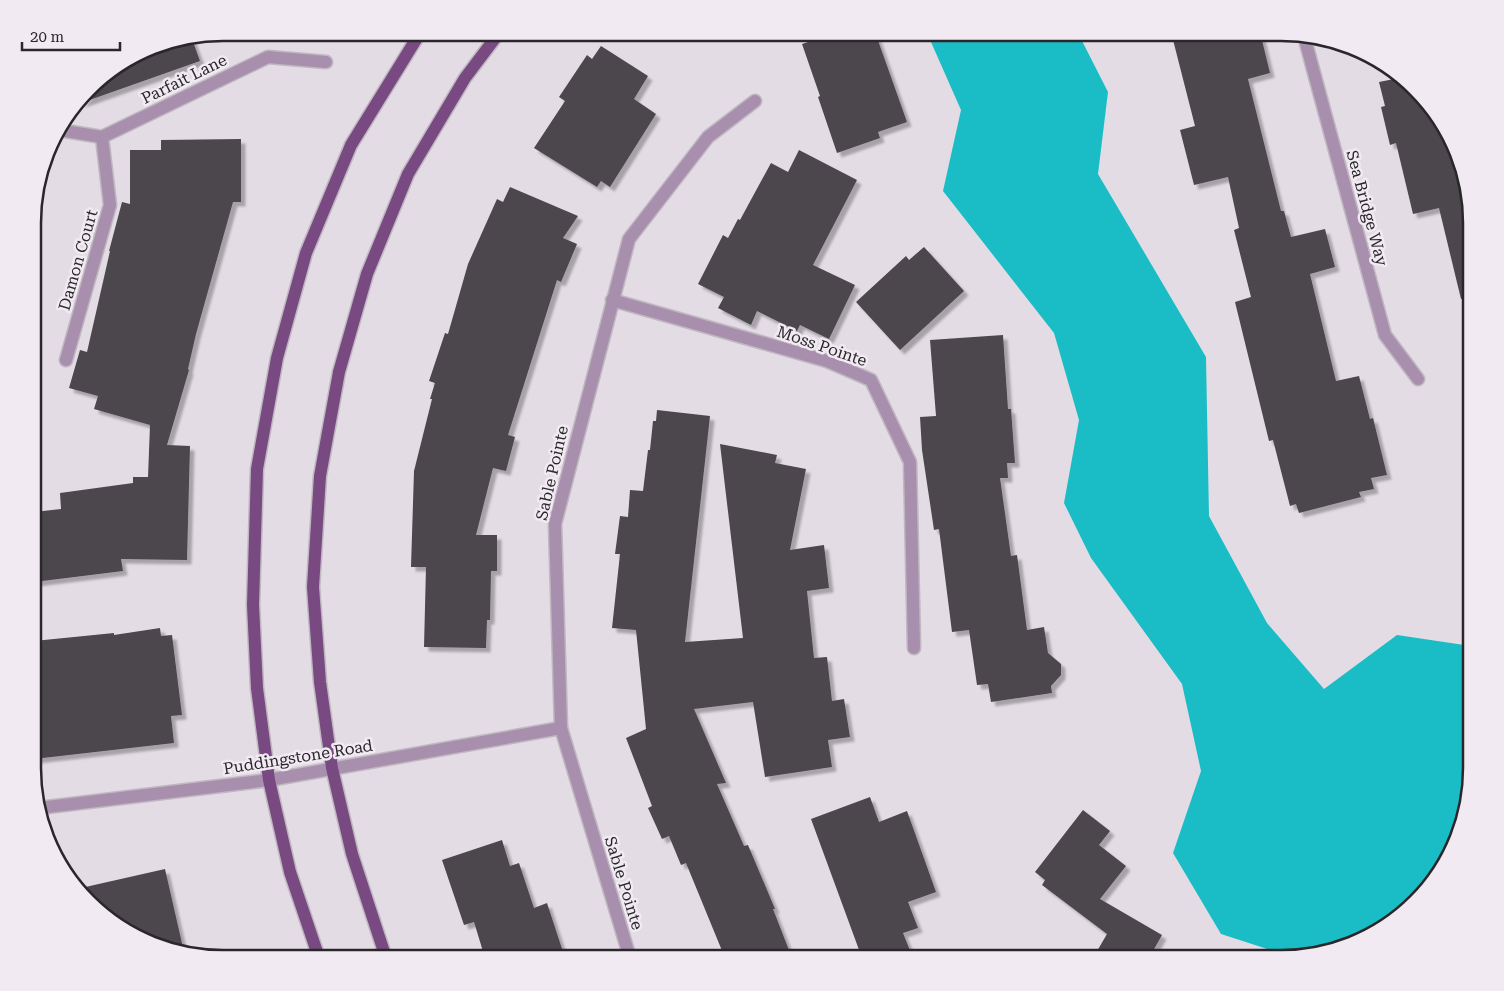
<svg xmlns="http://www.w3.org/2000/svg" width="1504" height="991" font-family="'Roboto Serif',serif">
<defs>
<filter id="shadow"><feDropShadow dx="4.5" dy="4.5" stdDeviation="1" flood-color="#0004"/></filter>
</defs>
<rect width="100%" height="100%" fill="#e4dce5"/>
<path fill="#1abdc5" d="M927,33H1078L1108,92L1098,174L1206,357L1209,516L1267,623L1324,689L1397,635L1471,646V780L1461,829L1439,874L1376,933L1295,958L1221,934L1173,853L1201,771L1182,684L1091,558L1064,503L1079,420L1054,333L943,191L961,110Z"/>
<g fill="#4c464d" filter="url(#shadow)">
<path d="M811,32H875L907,122L878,132L880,138L837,153L818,97L820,96L802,44L814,40Z"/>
<path d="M1171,32H1260L1270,73L1248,79L1281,211H1284L1291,237L1325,229L1335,267L1310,274L1336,381L1359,376L1370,419L1373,418L1387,475L1371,478L1374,489L1359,492L1361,497L1299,513L1296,504L1290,506L1273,440L1269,441L1235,302L1251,297L1234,230L1239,228L1228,177L1194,185L1180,130L1195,126Z"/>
<path d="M192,39L200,61L81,103L97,80L150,47Z"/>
<path d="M601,46L648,76L634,99L656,114L610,187L601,181L597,187L534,148L565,101L559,97L587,55L592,59Z"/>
<path d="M1399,78L1446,128L1471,211V298L1461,299L1439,208L1413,214L1396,143L1390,145L1381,107L1385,106L1379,82Z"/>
<path d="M241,139V202H233L196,334L188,369L189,370L167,445L190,446L187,560L121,559L123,571L34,582V512L61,509L60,493L133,483V477H148L150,425L94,409L98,396L69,388L80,350L87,352L110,251H109L122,202L130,204V150H161V140Z"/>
<path d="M799,150L857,180L813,265L855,285L829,339L800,325L797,331L757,311L751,325L718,308L724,297L698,284L723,235L728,238L738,219L740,220L771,163L788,172Z"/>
<path d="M510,187L578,216L563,238L577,244L561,282L557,280L508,435L515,437L506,471L493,468L476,535H497V571H491L490,620H487L486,648L424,647L426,567H411L414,471L432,399H430L435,383L429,381L445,333L448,334L468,264L497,199L503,202Z"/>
<path d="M924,247L964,291L900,350L856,302L906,256L909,260Z"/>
<path d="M1003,335L1008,409H1011L1015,463H1007L1008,478H1000L1011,556L1017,555L1027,630L1044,627L1048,653L1061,664V675L1051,686L1052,693L991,702L988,684L977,685L969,630L952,632L939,529L934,530L922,450L920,417L936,416L930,340Z"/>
<path d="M657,410L710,416L685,642L743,638L720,444L777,455L775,463L806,469L790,550L824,545L829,588L807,591L814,658L827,657L832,701L844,699L850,737L828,740L832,767L765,777L753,702L694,709L726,783L717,784L744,846L748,845L775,909H773L792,958H725L686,863L681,865L669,836L662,839L648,808L652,806L626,738L646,729L636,630L612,628L620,554H615L620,516L628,517L630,490L643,491L648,450H650L653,421H656Z"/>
<path d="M160,628L161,636L172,635L182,715L171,716L174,743L34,759V641L114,633V635Z"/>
<path d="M870,797L879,822L907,811L936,892L908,902L918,928L903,933L913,958H862L811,819Z"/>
<path d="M1083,810L1110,831L1099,845L1126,866L1100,899L1162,935L1149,958H1093L1107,934L1042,885L1045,880L1035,872Z"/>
<path d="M502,840L510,866L519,863L534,908L547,903L565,958H485L474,922L464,925L442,860Z"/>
<path d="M165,869L184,952L162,948L117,926L81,888Z"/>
</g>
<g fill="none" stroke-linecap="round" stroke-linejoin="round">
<g stroke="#bfb8c0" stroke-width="15">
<g id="minor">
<path d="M1304,36L1385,335L1418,379"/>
<path d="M59,130L102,137L268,57L326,62"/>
<path d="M612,300L827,361L871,380L910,462L914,648"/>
<path d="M66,360L110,205L102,137"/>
<path d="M39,808L269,780L561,728"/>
<path d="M630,958L561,728L555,524L629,239L708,137L755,101"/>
</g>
</g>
<g stroke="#bfb8c0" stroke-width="15">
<g id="major">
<path d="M319,958L290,872L269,780L257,688L253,605L257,469L277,358L306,253L351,145L420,33"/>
<path d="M386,958L352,854L332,768L320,682L313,587L320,476L339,372L367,274L408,174L465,78L499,33"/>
</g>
</g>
<use href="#minor" stroke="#a98fae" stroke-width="12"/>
<use href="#major" stroke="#794a82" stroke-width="12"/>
</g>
<g text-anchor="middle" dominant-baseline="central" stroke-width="5" stroke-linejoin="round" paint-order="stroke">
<g font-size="16" fill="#2a272b" stroke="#f1eaf2">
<text transform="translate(184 79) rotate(-26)">Parfait Lane</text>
<text transform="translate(1367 208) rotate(75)">Sea Bridge Way</text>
<text transform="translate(78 260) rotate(-74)">Damon Court</text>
<text transform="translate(822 346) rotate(19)">Moss Pointe</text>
<text transform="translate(552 473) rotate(-77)">Sable Pointe</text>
<text transform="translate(298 757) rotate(-9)">Puddingstone Road</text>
<text transform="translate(624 883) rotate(73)">Sable Pointe</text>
</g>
</g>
<path d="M0 0H1504V991H0ZM223 41H1281A182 182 0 0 1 1463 223V768A182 182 0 0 1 1281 950H223A182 182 0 0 1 41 768V223A182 182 0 0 1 223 41Z" fill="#f1eaf2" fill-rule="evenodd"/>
<path fill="none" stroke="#2a272b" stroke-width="2.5" d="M223 41H1281A182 182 0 0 1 1463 223V768A182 182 0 0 1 1281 950H223A182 182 0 0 1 41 768V223A182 182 0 0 1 223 41Z"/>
<path d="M22 42v8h98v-8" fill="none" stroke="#2a272b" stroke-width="2.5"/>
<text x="30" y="42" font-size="15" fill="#2a272b" stroke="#f1eaf2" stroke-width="4" paint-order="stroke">20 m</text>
</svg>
